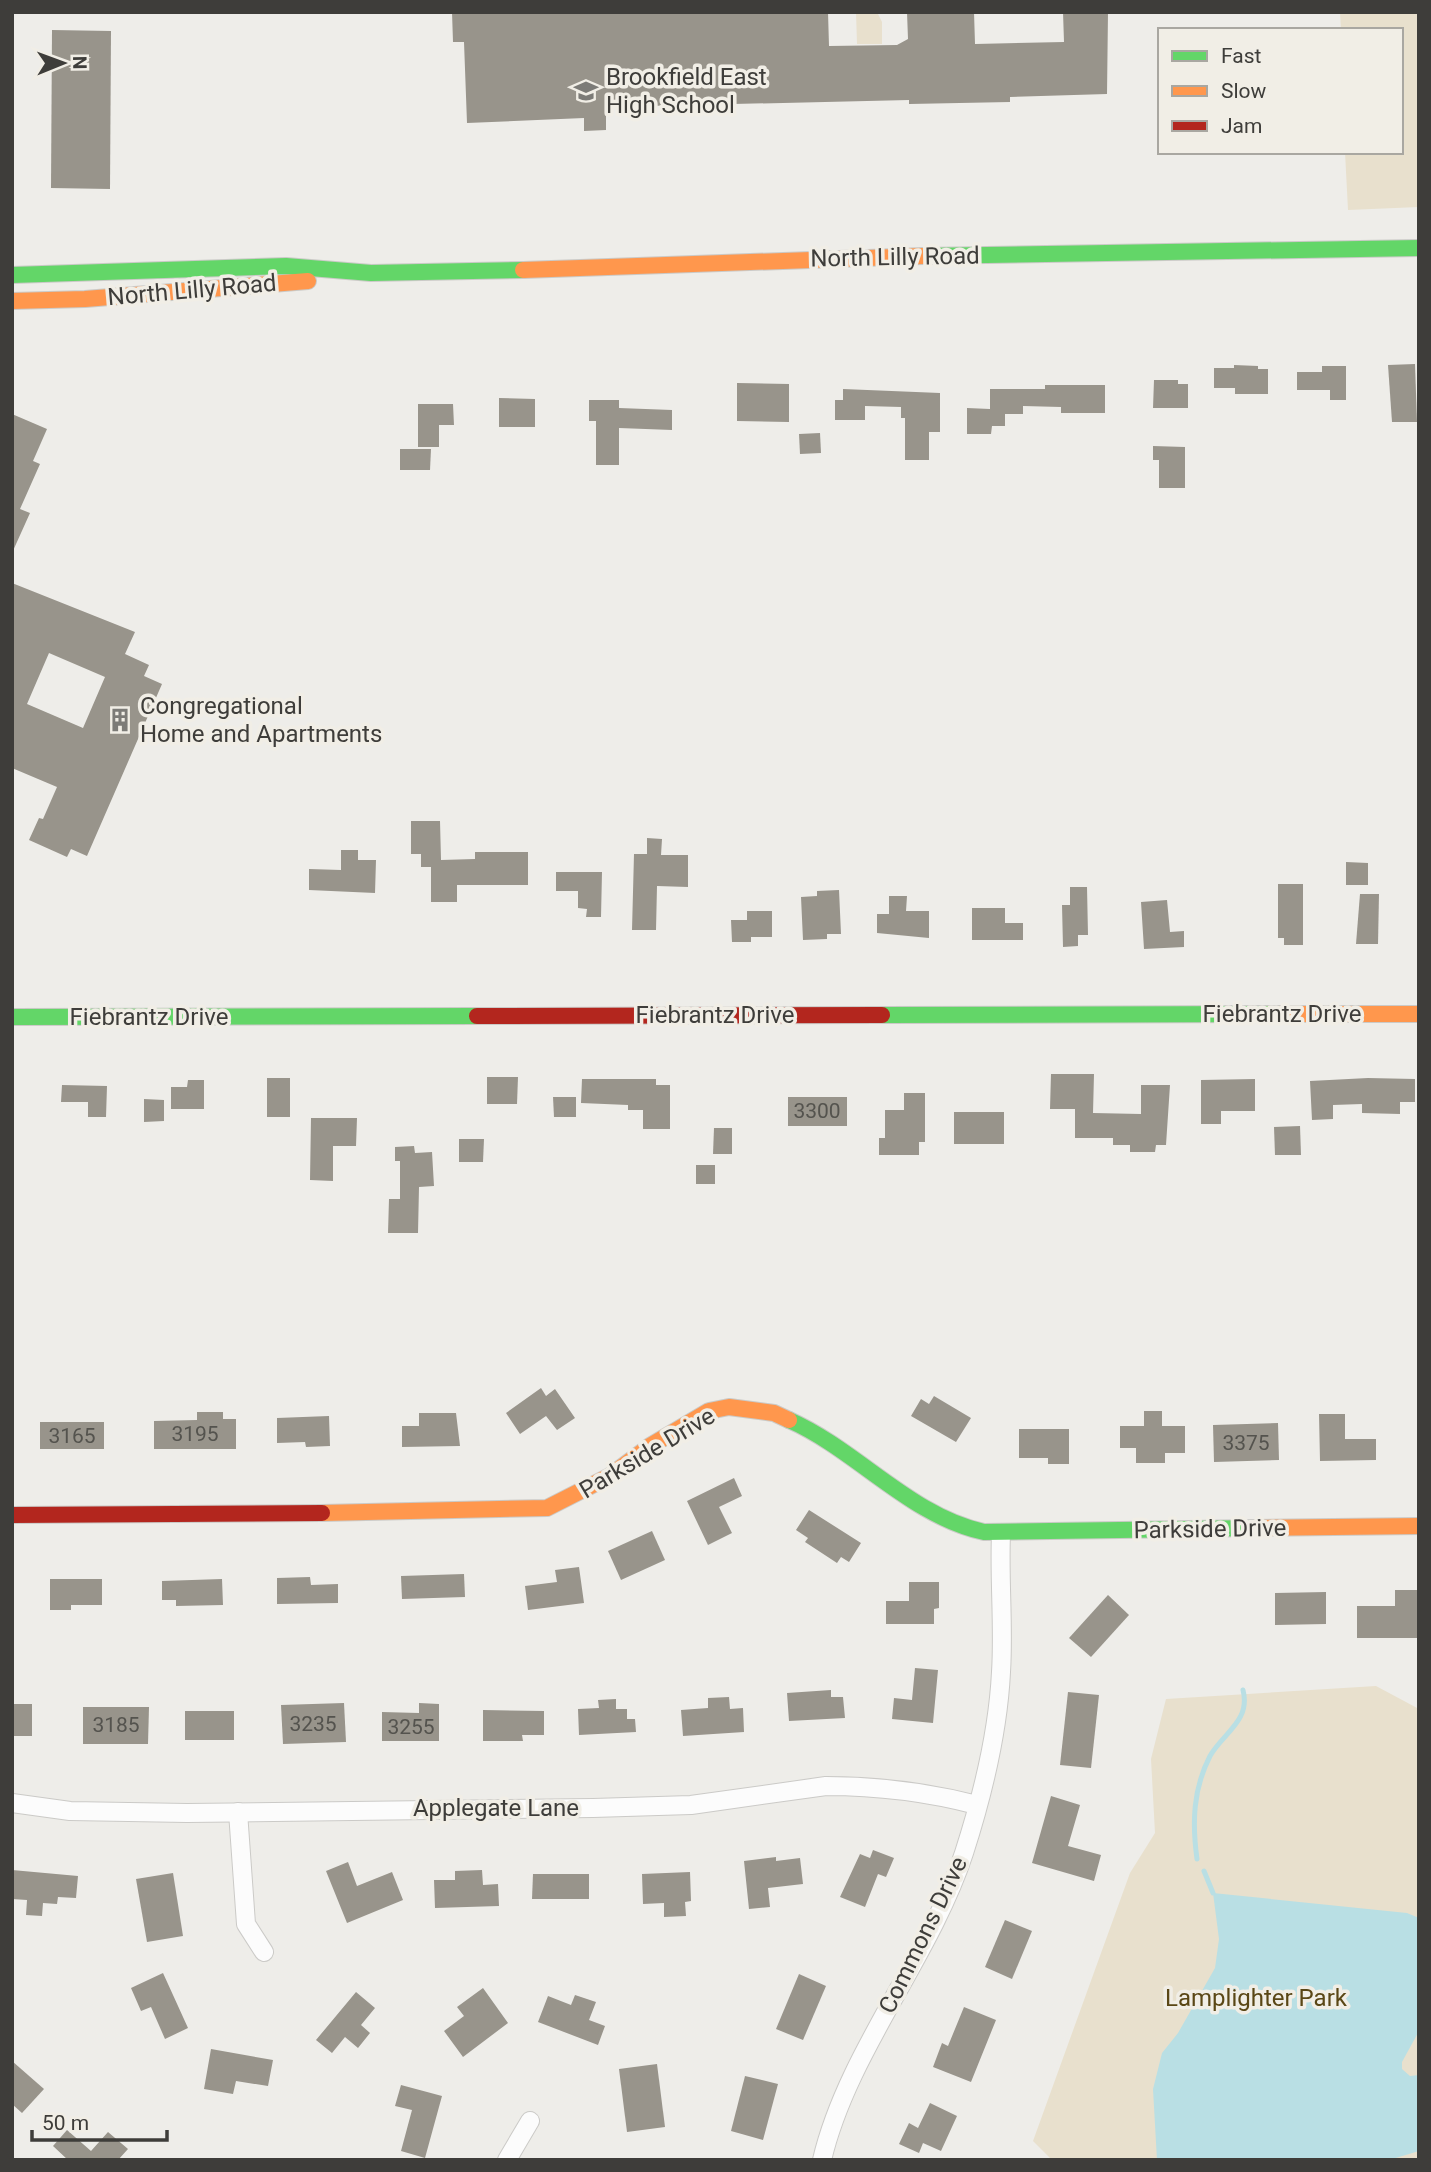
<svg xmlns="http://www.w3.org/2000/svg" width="1431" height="2172" font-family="Roboto,sans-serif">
<rect width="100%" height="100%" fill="#eeede9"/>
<g fill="#e8e0cd">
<path d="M856,12H877L882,22V44H857Z"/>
<path d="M1340,12H1419V207L1348,210L1345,152H1401V30H1341Z"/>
<path d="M1376,1686L1419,1709V2160H1052L1033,2141L1130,1873L1155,1833L1151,1759L1166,1699Z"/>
</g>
<path fill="#b9dfe4" d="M1213,1893L1407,1913L1419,1918V2031L1402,2062V2069L1410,2076L1419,2075V2151L1389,2160H1157L1153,2089L1162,2053L1178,2033L1215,1968L1219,1939Z"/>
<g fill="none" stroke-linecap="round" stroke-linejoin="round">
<g stroke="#b9dfe4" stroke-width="5">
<path d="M1197,1859C1192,1823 1193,1789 1210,1756C1223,1733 1251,1721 1243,1690"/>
<path d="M1204,1871L1213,1893"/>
</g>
</g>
<g fill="#98948b" fill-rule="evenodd">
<path d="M452,12H828L829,46L897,45L908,39L907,12H974L975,44L1064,42L1063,12H1108L1107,94L1010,97V102L909,104V100L606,107V130L584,131V118L467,123L464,42H453Z"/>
<path d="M52,30L111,31L110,189L51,188Z"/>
<path d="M1415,364L1417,422H1392L1388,365Z"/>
<path d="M1234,365L1258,366V369H1268V394H1235V388H1214V368H1234Z"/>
<path d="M1322,366H1346V400H1330V390H1297V372H1322Z"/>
<path d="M1154,380H1178V384H1188V408H1153Z"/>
<path d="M737,383L789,384V422L737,421Z"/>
<path d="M1045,385H1105V413H1061V407L1023,406V414H1005V426H992L991,434H967V408L990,409V389H1045Z"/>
<path d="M843,389L940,393V432H929V460H905V418H901V407L865,406V420H835V400H843Z"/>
<path d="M499,398L535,399V427H499Z"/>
<path d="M589,400H619V408L672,410V430L619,428V465H596V421H589Z"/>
<path d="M418,404H453L454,425H439V447H418Z"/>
<path d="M12,414L47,429L33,461L40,464L20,509L30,513L12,553Z"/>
<path d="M820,433L821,453L800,454L799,434Z"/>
<path d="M1153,446L1185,447V488H1159V460H1153Z"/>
<path d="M400,449H431L430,470H400Z"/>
<path d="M12,583L135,632L125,654L149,665L144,676L162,684L87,856L71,849L67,857L29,840L39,818L43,819L57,787L12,768ZM49,653L105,677L83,728L27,704Z"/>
<path d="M411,821H440L441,860L475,859V852H528V885H457V902H431V867H421V854H411Z"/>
<path d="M647,838L662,839L661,855H688V887L657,886L656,930H632L634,854H647Z"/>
<path d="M341,850H358V860H376L375,893L309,890V869L341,870Z"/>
<path d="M1346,862L1368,863V885H1346Z"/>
<path d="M556,872H602L601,917H586L587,909L578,908V891H556Z"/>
<path d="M1278,884H1303V945H1284V938H1278Z"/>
<path d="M1070,887H1087L1088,935H1078V946L1063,947L1062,905H1070Z"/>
<path d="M839,890L841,934H827V939L803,940L801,897L817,896V891Z"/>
<path d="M1360,894H1379L1378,944H1356Z"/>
<path d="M889,896H907L906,911H929V938L877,933V914H889Z"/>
<path d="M1167,900L1170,932L1184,931V947L1144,949L1141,902Z"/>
<path d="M972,908H1005V923H1023V940H972Z"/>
<path d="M747,911H772V937H751V942H732L731,920H747Z"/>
<path d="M1051,1074H1094L1093,1113L1141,1114V1085H1170L1166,1145H1156L1155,1152H1130V1145H1113V1138H1075V1109H1050Z"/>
<path d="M487,1077H518L517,1104H487Z"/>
<rect x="267" y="1078" width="23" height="39"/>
<path d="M1368,1078L1415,1079V1102H1400V1114L1362,1113V1104L1333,1105V1119L1312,1120L1310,1081Z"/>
<path d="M582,1079H656V1085H670V1129H643V1110H628V1105L581,1103Z"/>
<path d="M1255,1079V1111H1221V1124H1201V1080Z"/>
<path d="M188,1080H204V1109H171V1087H187Z"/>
<path d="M62,1085L107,1086L106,1117H88V1102H61Z"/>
<path d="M904,1093H925V1142H919V1155H879V1138H885V1110H904Z"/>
<path d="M553,1097H576V1117H554Z"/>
<rect x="788" y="1097" width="59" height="29"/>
<path d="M144,1099L164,1100V1121L144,1122Z"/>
<rect x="954" y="1112" width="50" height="32"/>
<path d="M311,1118H357L356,1146H333V1181L310,1180Z"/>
<path d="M1300,1126L1301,1155H1275L1274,1127Z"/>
<path d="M714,1128H732V1154H713Z"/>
<path d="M459,1139H484L483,1162H459Z"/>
<path d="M414,1146L415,1153L432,1152L434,1186L419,1187L418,1233H388L389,1199H400V1161H395V1147Z"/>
<rect x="696" y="1165" width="19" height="19"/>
<path d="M541,1388L546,1396L555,1389L575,1418L557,1430L546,1416L520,1434L506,1413Z"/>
<path d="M934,1396L971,1418L956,1442L911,1416L921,1399L929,1404Z"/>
<path d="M1144,1411H1162V1426H1185V1453H1165V1463H1136V1448H1120V1426H1144Z"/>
<path d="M197,1412H223V1419H236V1449H154V1421L197,1420Z"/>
<path d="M419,1413H456L460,1446L402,1447V1426H419Z"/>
<path d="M1319,1414H1345V1439H1376V1460L1320,1461Z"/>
<path d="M329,1416L330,1446L306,1447L305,1442L277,1443V1418Z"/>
<rect x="40" y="1422" width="64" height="27"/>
<path d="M1278,1423L1279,1460L1214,1462L1213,1425Z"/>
<path d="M1019,1429H1069V1464H1048V1458H1019Z"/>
<path d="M734,1478L742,1496L719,1507L732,1533L708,1545L687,1501Z"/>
<path d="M809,1510L861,1543L849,1562L841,1557L837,1563L805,1542L808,1538L796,1530Z"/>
<path d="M652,1531L665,1560L621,1580L608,1551Z"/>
<path d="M579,1567L584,1603L528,1610L525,1586L557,1582L555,1570Z"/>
<path d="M464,1574L465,1597L402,1599L401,1576Z"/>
<path d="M310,1577L311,1585L338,1584V1603L277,1604V1578Z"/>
<path d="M50,1579H102V1605H71V1610H50Z"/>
<path d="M222,1579L223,1605L176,1606V1600H162V1581Z"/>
<path d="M909,1582H939V1608L934,1609V1624H886V1601H909Z"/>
<path d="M1395,1590H1417V1638H1357V1606H1395Z"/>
<path d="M1326,1592V1624L1275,1625V1593Z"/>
<path d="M1108,1595L1129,1615L1091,1657L1069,1638Z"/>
<path d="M915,1668L938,1670L933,1723L892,1719L894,1698L912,1700Z"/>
<path d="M831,1690V1697H843L845,1718L789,1721L787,1693Z"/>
<path d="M1068,1692L1099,1695L1091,1768L1060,1765Z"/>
<path d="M729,1697L730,1709L743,1708L744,1732L683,1736L681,1710L708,1708V1698Z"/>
<path d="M616,1699V1709H627V1719H635L636,1732L579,1735L578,1709L599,1708L598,1700Z"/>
<path d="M344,1703L346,1742L283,1744L281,1705Z"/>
<path d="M419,1703L439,1704V1741H382V1712L419,1713Z"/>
<path d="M14,1704H32V1736H12Z"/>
<path d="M83,1707H149L148,1744H83Z"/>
<path d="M483,1710L544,1711V1735H522L523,1741H483Z"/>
<rect x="185" y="1711" width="49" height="29"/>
<path d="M1051,1796L1080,1805L1068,1846L1101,1855L1094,1881L1032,1863Z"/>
<path d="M873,1850L894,1858L886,1877L878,1874L865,1907L840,1897L860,1854L870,1858Z"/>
<path d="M776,1857V1861L800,1858L803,1884L768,1888L770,1907L749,1909L744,1861Z"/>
<path d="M348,1862L357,1886L392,1872L403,1900L347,1923L326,1871Z"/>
<path d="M12,1870L78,1876L76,1898L58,1897L57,1904L43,1903L42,1916L26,1915L27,1900L12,1899Z"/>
<path d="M482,1870L483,1885L498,1884L499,1906L435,1908L434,1880H455V1871Z"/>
<path d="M690,1872L691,1901L685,1902L686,1916L664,1917V1903L643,1904L642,1874Z"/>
<path d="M173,1873L183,1936L147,1942L136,1879Z"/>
<path d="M533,1874H589V1899H532Z"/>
<path d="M1005,1920L1032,1931L1012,1979L985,1967Z"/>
<path d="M163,1973L188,2028L165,2039L151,2007L141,2011L131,1988Z"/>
<path d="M799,1974L826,1986L803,2040L776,2029Z"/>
<path d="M483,1988L508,2023L463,2057L444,2031L464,2016L457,2007Z"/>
<path d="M356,1992L375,2008L361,2025L370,2033L358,2048L345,2037L332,2053L316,2040Z"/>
<path d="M575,1995L596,2002L589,2020L605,2026L598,2045L538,2022L548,1996L571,2005Z"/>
<path d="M964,2007L996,2020L971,2082L933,2067L942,2043L948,2046Z"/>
<path d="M211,2049L273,2060L268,2086L236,2081L233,2094L204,2089Z"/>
<path d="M12,2061L44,2089L22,2113L12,2104Z"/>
<path d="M657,2064L665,2127L627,2132L619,2069Z"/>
<path d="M745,2076L778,2084L763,2140L731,2131Z"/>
<path d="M401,2085L442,2096L425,2158L401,2151L412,2110L395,2106Z"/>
<path d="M930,2103L957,2116L941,2151L923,2143L919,2153L899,2144L909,2123L918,2128Z"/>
<path d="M67,2130L91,2151L108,2132L128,2149L118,2160H68L53,2146Z"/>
</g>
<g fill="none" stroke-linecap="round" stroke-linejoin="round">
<g stroke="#cbcac7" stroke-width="20">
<g id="street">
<path d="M12,1803L70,1811L187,1813L593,1808L691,1805L826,1786C878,1786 927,1792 977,1805"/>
<path d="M238,1812L246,1924L264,1952"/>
<path d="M507,2160L530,2121"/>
<path d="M822,2160C847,2053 930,1957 964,1853C983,1794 998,1733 1001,1672C1004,1626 999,1580 1001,1534"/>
</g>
</g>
<g stroke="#cbcac7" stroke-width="18">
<g id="fast">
<path d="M923,256L1419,248"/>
<path d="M12,275L286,266L371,273L523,270"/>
<path d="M882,1015L1271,1014"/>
<path d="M12,1017L477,1016"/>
<path d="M789,1420C857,1450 910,1516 984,1532L1257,1528"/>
</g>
</g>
<g stroke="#cbcac7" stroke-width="18">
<g id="slow">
<path d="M523,270L923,256"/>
<path d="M12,301L85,299L308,281"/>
<path d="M1271,1014H1419"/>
<path d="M322,1513L547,1508L610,1476L650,1446L709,1411L729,1407L774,1413L789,1420"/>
<path d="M1257,1528L1419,1526"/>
</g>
</g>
<g stroke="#cbcac7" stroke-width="18">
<g id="jam">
<path d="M477,1016L882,1015"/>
<path d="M12,1515L322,1513"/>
</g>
</g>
<use href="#street" stroke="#fcfcfc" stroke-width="18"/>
<use href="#fast" stroke="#63d668" stroke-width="16"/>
<use href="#slow" stroke="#ff974d" stroke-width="16"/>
<use href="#jam" stroke="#b3261e" stroke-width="16"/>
</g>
<defs>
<g id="school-bare" transform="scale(1.89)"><path d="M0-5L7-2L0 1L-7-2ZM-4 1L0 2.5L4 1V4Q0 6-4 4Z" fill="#7c7b77" stroke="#f1eee6" stroke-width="2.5" paint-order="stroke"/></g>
<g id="building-bare" transform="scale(1.89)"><path d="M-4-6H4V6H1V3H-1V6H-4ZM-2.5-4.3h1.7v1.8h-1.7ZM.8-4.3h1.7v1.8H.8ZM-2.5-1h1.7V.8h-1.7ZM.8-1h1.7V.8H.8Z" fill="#7c7b77" stroke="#f1eee6" stroke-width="2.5" paint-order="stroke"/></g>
</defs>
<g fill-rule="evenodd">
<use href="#school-bare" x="586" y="91"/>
<use href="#building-bare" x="120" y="720"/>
</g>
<g text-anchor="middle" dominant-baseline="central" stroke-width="7" stroke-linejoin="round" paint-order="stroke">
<g font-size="21" fill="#54534e">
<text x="817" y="1111">3300</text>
<text x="195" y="1434">3195</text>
<text x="72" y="1436">3165</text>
<text x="1246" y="1443">3375</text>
<text x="313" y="1724">3235</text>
<text x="116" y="1725">3185</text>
<text x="411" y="1727">3255</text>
</g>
<g font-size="24" fill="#3e3d3a" stroke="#f1eee6" text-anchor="start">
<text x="606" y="77">Brookfield East<tspan x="606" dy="28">High School</tspan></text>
<text x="140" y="706">Congregational<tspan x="140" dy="28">Home and Apartments</tspan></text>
</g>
<g font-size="24" fill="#3e3d3a" stroke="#f1eee6">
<text transform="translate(895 257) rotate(-1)">North Lilly Road</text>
<text transform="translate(192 290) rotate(-5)">North Lilly Road</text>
<text x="1282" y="1014">Fiebrantz Drive</text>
<text x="715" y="1015">Fiebrantz Drive</text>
<text x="149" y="1017">Fiebrantz Drive</text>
<text transform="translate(647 1453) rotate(-31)">Parkside Drive</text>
<text transform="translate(1210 1529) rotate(-1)">Parkside Drive</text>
<text x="496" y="1808">Applegate Lane</text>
<text transform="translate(923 1935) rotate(-64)">Commons Drive</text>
</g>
<g font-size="24" fill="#5a4716" stroke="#f1eee6">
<text x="1256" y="1998">Lamplighter Park</text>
</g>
</g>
<rect width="1431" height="2172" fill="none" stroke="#3e3d3a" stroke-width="28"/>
<rect x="1158" y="28" width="245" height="126" fill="#f1eee6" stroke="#a9a7a1" stroke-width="2"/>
<rect x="1172" y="51" width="35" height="10" fill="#63d668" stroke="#a9a7a1" stroke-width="2"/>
<text x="1221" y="63" font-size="21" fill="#3e3d3a">Fast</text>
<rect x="1172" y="86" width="35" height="10" fill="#ff974d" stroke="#a9a7a1" stroke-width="2"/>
<text x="1221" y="98" font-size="21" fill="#3e3d3a">Slow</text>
<rect x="1172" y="121" width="35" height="10" fill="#b3261e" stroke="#a9a7a1" stroke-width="2"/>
<text x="1221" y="133" font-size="21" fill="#3e3d3a">Jam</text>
<g transform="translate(63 63) rotate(89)" stroke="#f1eee6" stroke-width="5" paint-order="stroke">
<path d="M0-5L12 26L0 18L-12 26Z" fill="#3e3d3a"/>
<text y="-10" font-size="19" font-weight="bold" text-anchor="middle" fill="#3e3d3a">N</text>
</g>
<path d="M32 2130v10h135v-10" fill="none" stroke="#3e3d3a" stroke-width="3.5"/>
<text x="42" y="2130" font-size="21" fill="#3e3d3a" stroke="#f1eee6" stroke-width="5" paint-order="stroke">50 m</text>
</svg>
